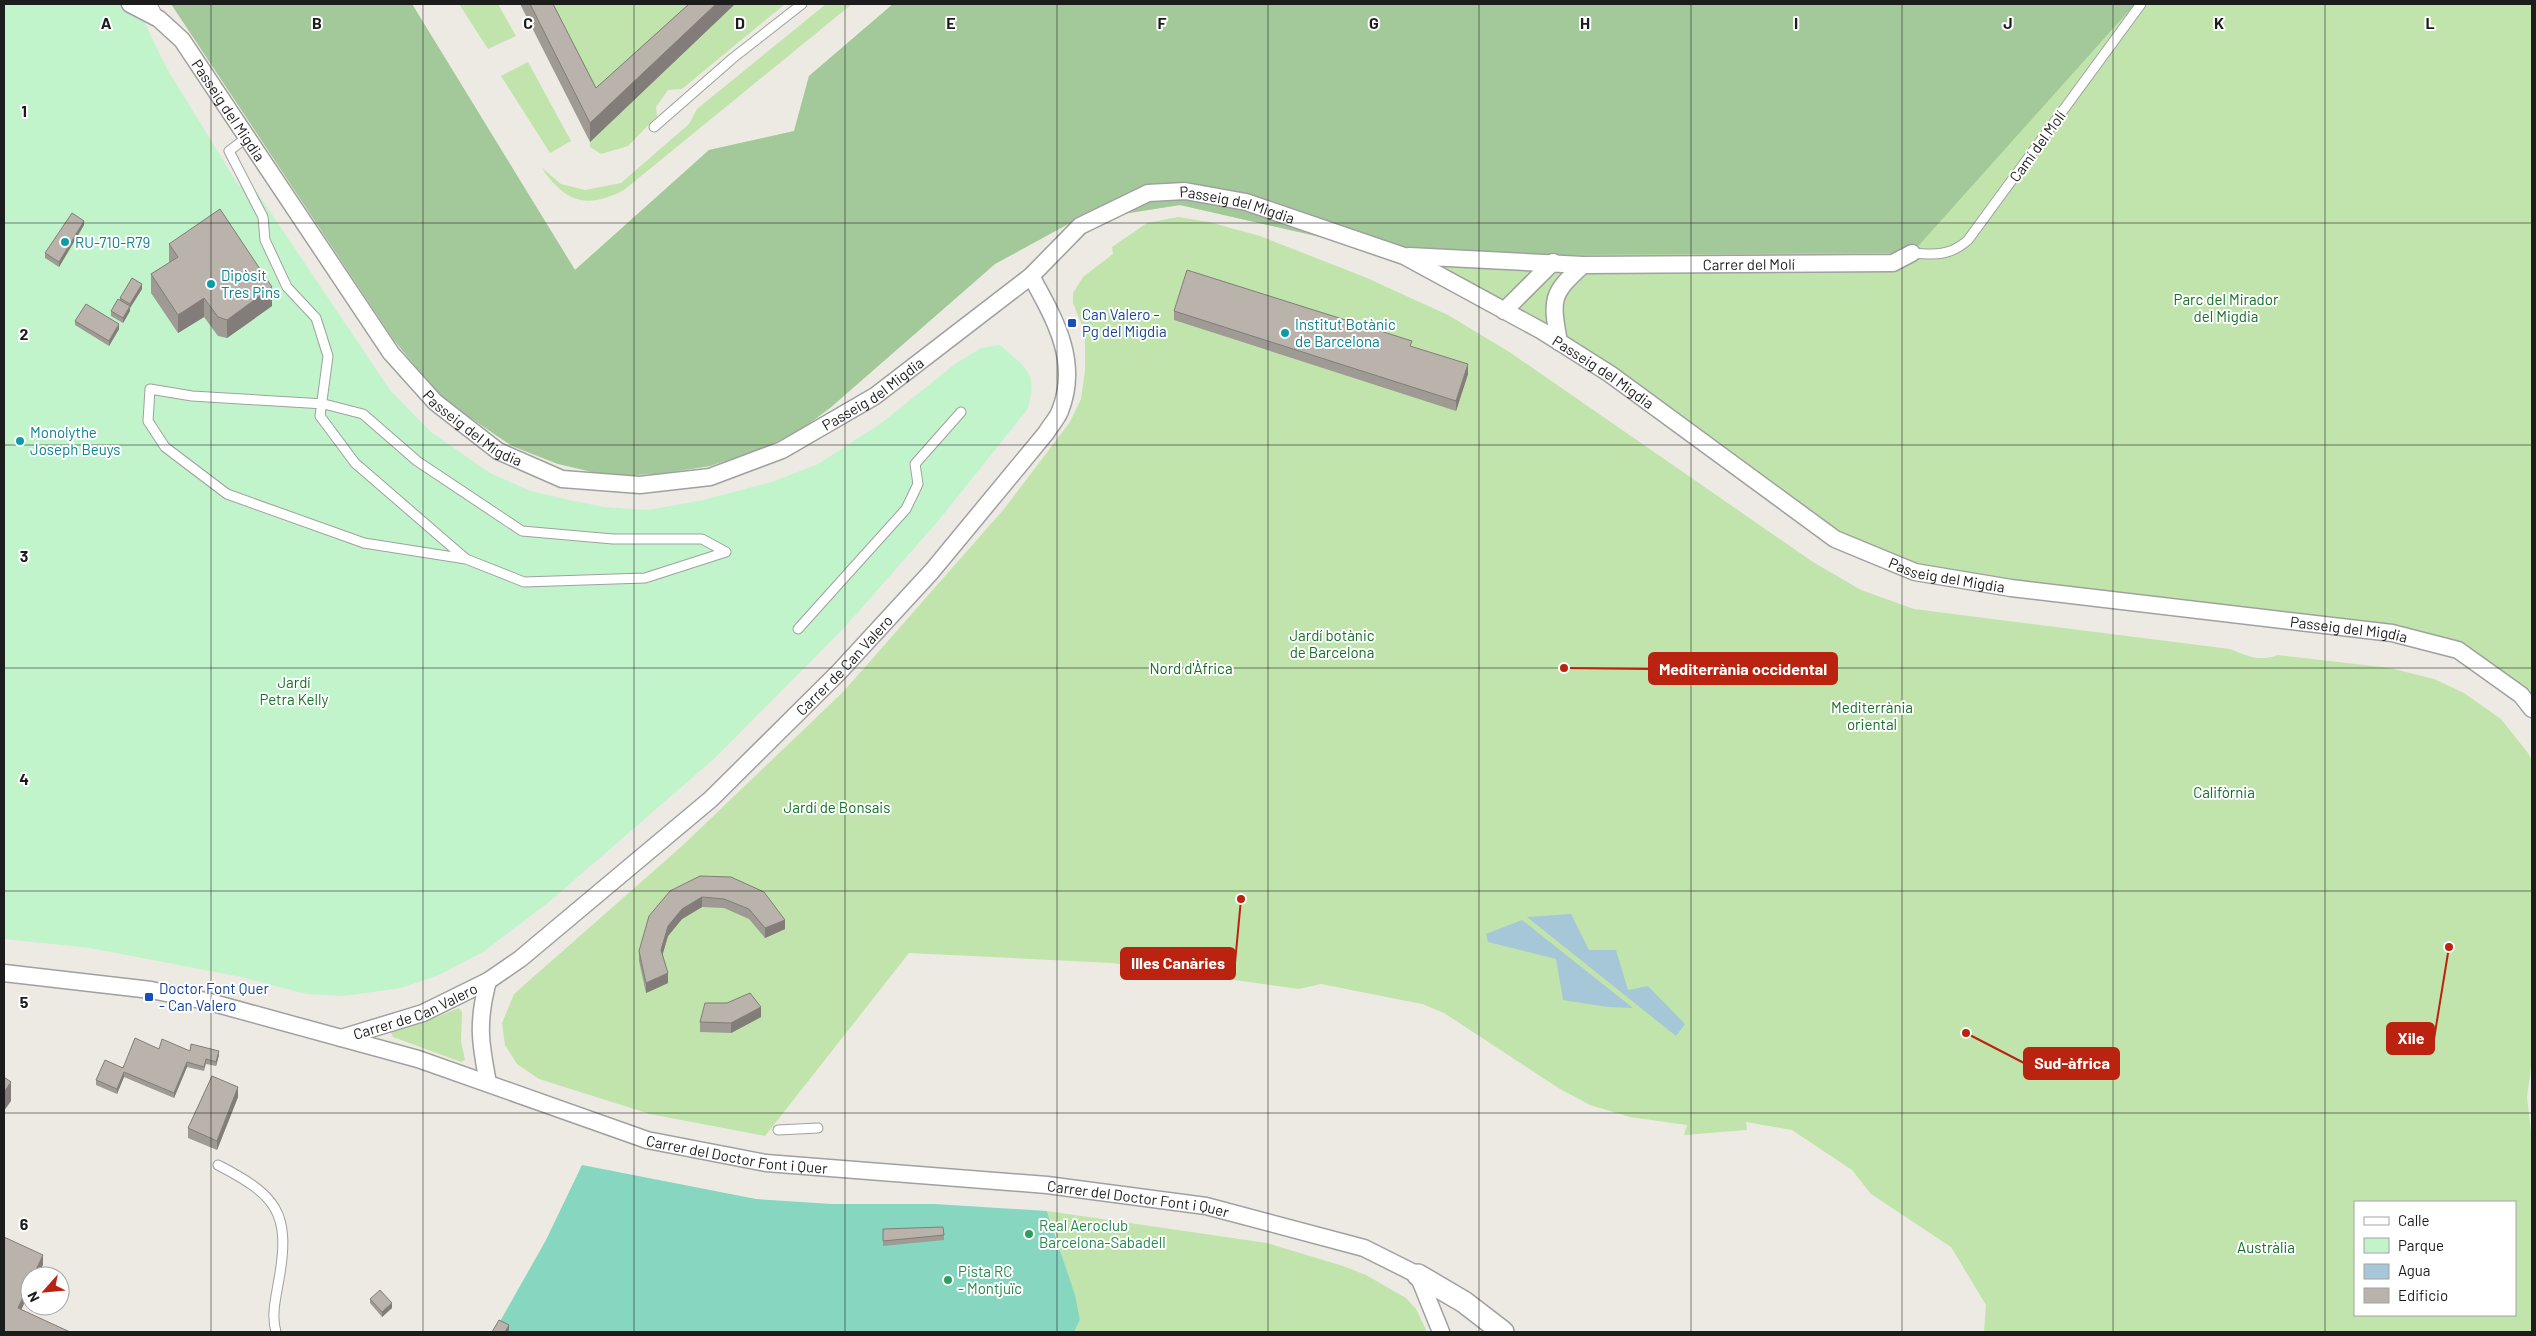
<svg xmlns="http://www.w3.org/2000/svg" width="2536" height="1336" font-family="Barlow,sans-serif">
<rect width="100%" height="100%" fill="#edeae3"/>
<g fill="#c1e4ac" fill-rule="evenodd">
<path d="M171,4H412L575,270L709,150L794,131L809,76L893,4H2532V709L2458,650L1915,572L1835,539L1610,374L1404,256L1180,205L1072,222L995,264L830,408L710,466L659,474L558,464L512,446Z"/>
<path d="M459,4H498L516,36L488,49Z"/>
<path d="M543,4H710L596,107Z"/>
<path d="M735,4H785L682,89L668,90L656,107L657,116L628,146L601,154L590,147V142Z"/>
<path d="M826,4H852L624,190C586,210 565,202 541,167L561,184L585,190L621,183L689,124L697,109Z"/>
<path d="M528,62L571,141L550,153L501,76Z"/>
<path d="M1178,217L1209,222L1260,236L1367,278L1448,315L1511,353L1813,562L1861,590L1914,609L2230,649C2247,656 2259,662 2278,655L2390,668L2434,679L2464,693L2501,719L2528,753L2532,761V1060L2527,1097L2532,1140V1332H1984L1986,1305L1951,1247L1871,1194L1852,1170L1792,1130L1746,1122L1747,1130L1684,1135L1687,1125L1630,1117L1590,1105L1560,1089L1444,1013L1422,1004L1321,984L1299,989L1112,963L909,953L765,1136L650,1114L539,1079L517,1064L505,1045L502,1023L514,994L682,846L843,692L1004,509L1070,422L1081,399L1085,371V333L1073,303V293L1083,277L1113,254L1112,247L1147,223ZM2355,1202H2515V1315H2355Z"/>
<path d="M459,1008L462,1012L461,1041L465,1060L461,1062L393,1037L391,1033L394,1030L422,1023Z"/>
<path d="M1047,1211L1267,1243L1343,1266L1366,1275L1406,1298L1416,1309L1427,1332H1074L1080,1320L1055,1231Z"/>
</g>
<path fill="#a3c99a" d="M171,4H412L575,270L709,150L794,131L809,76L893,4H2135L1912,253L1404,256L1180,205L1072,222L995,264L830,408L798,432L756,451L710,466L659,474L609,476L558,464L512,446L441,398L393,339Z"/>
<path fill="#c2f4cc" d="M4,4H136L166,67L239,186L257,192L390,390L431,432L490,473L531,491L569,500L604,507L648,510L703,500L772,482L818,464L880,424L955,364L981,348L1000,345C1027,369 1039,373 1027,410L939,520L844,628L715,758L549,902L483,952L439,975L401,988L344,996L306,994L241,977L90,948L4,939Z"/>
<path fill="#86d6c0" d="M582,1165L756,1199L832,1204H935L1047,1211L1075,1295L1080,1320L1074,1332H494L546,1240Z"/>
<g fill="#a6c7d7">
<path d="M1571,914L1589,950H1616L1628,990L1648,986L1685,1024L1676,1036L1527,917Z"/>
<path d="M1522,920L1633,1008L1607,1007L1563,1000L1556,959L1488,942L1486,934Z"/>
</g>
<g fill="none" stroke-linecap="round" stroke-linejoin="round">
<g stroke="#a0a0a0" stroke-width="11">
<g id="service">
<path d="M152,4L159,18"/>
<path d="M654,127L733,58L802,4"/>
<path d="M246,138L229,151L263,217L265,240L287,287L316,318L328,356L320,416L355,463L466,559L524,582L645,578L726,552L702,539H613L522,531L417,461L363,414L324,404L192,396L150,389L148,421L165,447L227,494L364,543L466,559"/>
<path d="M1912,253C1935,255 1950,256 1968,240L2141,4"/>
<path d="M798,629L906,509L918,484L915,464L961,412"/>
<path d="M778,1130L818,1128"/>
<path d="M218,1165C276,1195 291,1212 279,1279C276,1297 271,1315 276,1332"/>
</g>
</g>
<g stroke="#a0a0a0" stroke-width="19">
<g id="minor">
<path id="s1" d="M130,4L159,19L182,40L391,353L435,402L498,451L562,479L640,485L710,477L782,450L875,396L1031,276L1080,226L1148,193L1185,191L1246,202L1404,256L1542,331L1610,374L1835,539L1915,572L2011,588L2392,633L2458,650L2521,695L2532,709"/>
<path id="s2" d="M1409,256L1583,265L1893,263L1912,253"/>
<path d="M1504,311L1553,262"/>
<path d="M1559,342C1551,299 1551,294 1583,265"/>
<path id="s3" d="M4,973L151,990L206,1001L418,1059L647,1140L766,1163L1047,1185L1206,1206L1364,1248L1418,1275L1441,1332"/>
<path d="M488,981C477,1022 480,1042 488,1083"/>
<path id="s4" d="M341,1038L423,1013L488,981L520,959L711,799L839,672L932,571L1046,433C1050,426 1057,419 1060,411C1080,361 1054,318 1031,276"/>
</g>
</g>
<g stroke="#a0a0a0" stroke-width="24">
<path id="tertiary" d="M1418,1275L1464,1302L1503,1332"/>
</g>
<use href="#service" stroke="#fff" stroke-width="9"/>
<use href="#minor" stroke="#fff" stroke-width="16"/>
<use href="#tertiary" stroke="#fff" stroke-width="21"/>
</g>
<g fill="#9f9a94">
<path d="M520,4H553L596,88L689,4H735L590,142Z"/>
<path d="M84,225L59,267L45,258V253Z"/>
<path d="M169,244L272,306L227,338L218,336L204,317L178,333L151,293V274L169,263Z"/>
<path d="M142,289L130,308V311L123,323L111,316V311L120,300V298Z"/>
<path d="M1174,311L1412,347L1468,374L1456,411L1174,320Z"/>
<path d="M75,321L119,329L109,346L75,325Z"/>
<path d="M700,876L785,929L765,938L749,919L724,908L702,907L682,919L668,936L662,955L668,983L646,993L639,961V951Z"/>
<path d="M761,1017L731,1033L700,1032V1022Z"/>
<path d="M159,1049L190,1051L219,1055L216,1066L206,1064L204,1071L187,1067L174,1098L124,1077L117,1094L96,1085V1080Z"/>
<path d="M238,1097L217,1150L188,1138V1128Z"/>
<path d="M883,1229L944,1235V1240L883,1246Z"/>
<path d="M370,1299L392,1308L382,1317L370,1303Z"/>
</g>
<g fill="#827d78">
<path d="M716,4H735L590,142V123Z"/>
<path d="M84,221V225L59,267V262Z"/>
<path d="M142,284V289L130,308V311L123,323V318L130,307V304Z"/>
<path d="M272,287V306L227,338V320Z"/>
<path d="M204,298V317L178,333V315Z"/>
<path d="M119,324V329L109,346V341Z"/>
<path d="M1468,364V374L1456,411V401Z"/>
<path d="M702,897V907L682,919L668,936L661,960V950L668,926L682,909Z"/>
<path d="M785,920V929L765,938V928Z"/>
<path d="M668,973V983L646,993V983Z"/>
<path d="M761,1007V1017L731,1033V1023Z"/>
<path d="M219,1051V1055L216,1066V1062Z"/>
<path d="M187,1062V1067L174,1098V1093Z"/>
<path d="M124,1072V1077L117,1094V1089Z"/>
<path d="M11,1082V1101L4,1111V1092Z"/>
<path d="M238,1087V1097L217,1150V1141Z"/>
<path d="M43,1255V1265L37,1276H33Z"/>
<path d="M30,1282V1291L18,1317V1308Z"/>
<path d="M392,1303V1308L382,1317V1312Z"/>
<path d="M509,1325V1330L507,1332H505Z"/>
</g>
<g fill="#b9b3ac" stroke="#827d78">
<path d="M530,4H553L596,88L689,4H716L590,123Z"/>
<path d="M220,209L272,287L227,320L218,317L204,298L178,315L151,274L178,257L169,244Z"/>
<path d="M72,213L84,221L59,262L45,253Z"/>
<path d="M1187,270L1412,341L1410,346L1468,364L1456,401L1174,311Z"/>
<path d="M132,278L142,284L130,304L120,298Z"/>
<path d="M118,299L130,306L123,318L111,311Z"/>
<path d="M86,304L119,324L109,341L75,321Z"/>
<path d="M700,876L731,877L764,892L785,920L765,928L749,909L724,899L702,897L682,909L668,926L661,950L668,973L646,983L639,951L649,916L670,891Z"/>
<path d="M750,993L761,1007L731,1023L700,1022L705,1003H727Z"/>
<path d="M135,1038L159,1049L162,1039L190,1051L191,1044L219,1051L216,1062L206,1059L204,1067L187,1062L174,1093L124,1072L117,1089L96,1080L105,1060L123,1068Z"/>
<path d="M212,1076L238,1087L217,1141L188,1128Z"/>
<path d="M4,1077L11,1082L4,1092Z"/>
<path d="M943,1227L944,1235L883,1241V1229Z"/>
<path d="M4,1237L43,1255L33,1276H30V1282L18,1308L70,1332H4Z"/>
<path d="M380,1290L392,1303L382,1312L370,1299Z"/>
<path d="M499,1320L509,1325L505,1332H492Z"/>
</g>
<path fill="none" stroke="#1c1c1c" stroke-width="1" stroke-opacity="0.55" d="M211,4V1332M423,4V1332M634,4V1332M845,4V1332M1057,4V1332M1268,4V1332M1479,4V1332M1691,4V1332M1902,4V1332M2113,4V1332M2325,4V1332M4,223H2532M4,445H2532M4,668H2532M4,891H2532M4,1113H2532"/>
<g fill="#0f9aa8" stroke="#fff" stroke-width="2">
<circle cx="65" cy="242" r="5"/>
<circle cx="211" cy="284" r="5"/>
<circle cx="1285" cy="333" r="5"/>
<circle cx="20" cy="441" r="5"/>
</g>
<g fill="#1a4fb4" stroke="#fff" stroke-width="2">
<rect x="1067" y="318" width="10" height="10" rx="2.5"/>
<rect x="144" y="992" width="10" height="10" rx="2.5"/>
</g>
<g fill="#2e9e5b" stroke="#fff" stroke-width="2">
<circle cx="1029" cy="1234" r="5"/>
<circle cx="948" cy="1280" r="5"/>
</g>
<g text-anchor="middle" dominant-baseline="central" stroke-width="4" stroke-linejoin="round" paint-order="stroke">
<g font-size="15" fill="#1c1c1c" stroke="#fff">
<text stroke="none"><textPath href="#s1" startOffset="148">Passeig del Migdia</textPath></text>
<text transform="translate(2037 146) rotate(-54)">Camí del Molí</text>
<text stroke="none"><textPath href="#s1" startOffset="1422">Passeig del Migdia</textPath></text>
<text stroke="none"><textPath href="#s2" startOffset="340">Carrer del Molí</textPath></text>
<text stroke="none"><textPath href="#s1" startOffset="1828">Passeig del Migdia</textPath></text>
<text stroke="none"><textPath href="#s1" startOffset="988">Passeig del Migdia</textPath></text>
<text stroke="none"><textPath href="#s1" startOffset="552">Passeig del Migdia</textPath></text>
<text stroke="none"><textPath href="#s1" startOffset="2232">Passeig del Migdia</textPath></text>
<text stroke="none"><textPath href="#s1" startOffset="2638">Passeig del Migdia</textPath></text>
<text stroke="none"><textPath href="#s4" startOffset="635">Carrer de Can Valero</textPath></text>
<text stroke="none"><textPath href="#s4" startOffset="79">Carrer de Can Valero</textPath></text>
<text stroke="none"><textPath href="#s3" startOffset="758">Carrer del Doctor Font i Quer</textPath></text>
<text stroke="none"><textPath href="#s3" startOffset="1162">Carrer del Doctor Font i Quer</textPath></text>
</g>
<g font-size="15" fill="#0d838f" stroke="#fff" text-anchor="start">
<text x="75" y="242">RU-710-R79</text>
<text x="221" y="275">Dipòsit<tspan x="221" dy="17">Tres Pins</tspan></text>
<text x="1295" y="324">Institut Botànic<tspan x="1295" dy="17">de Barcelona</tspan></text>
<text x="30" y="432">Monolythe<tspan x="30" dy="17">Joseph Beuys</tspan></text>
</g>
<g font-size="15" fill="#137126" stroke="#fff">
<text x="2226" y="299">Parc del Mirador<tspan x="2226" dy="17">del Migdia</tspan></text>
<text x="1332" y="635">Jardí botànic<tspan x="1332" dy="17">de Barcelona</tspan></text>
<text x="1191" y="668">Nord d'Àfrica</text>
<text x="294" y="682">Jardí<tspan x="294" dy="17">Petra Kelly</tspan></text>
<text x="1872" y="707">Mediterrània<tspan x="1872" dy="17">oriental</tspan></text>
<text x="2224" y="792">Califòrnia</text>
<text x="837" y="807">Jardí de Bonsais</text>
<text x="2266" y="1247">Austràlia</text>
</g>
<g font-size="15" fill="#164399" stroke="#fff" text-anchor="start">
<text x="1082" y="314">Can Valero -<tspan x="1082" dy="17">Pg del Migdia</tspan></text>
<text x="159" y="988">Doctor Font Quer<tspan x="159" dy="17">- Can Valero</tspan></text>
</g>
<g font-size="15" fill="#27864d" stroke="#fff" text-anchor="start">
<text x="1039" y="1225">Real Aeroclub<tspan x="1039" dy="17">Barcelona-Sabadell</tspan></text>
<text x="958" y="1271">Pista RC<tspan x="958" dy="17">- Montjuïc</tspan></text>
</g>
</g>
<g font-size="16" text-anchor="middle" font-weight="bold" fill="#1c1c1c" stroke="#fff" stroke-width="4" stroke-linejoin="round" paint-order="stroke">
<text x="106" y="29">A</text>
<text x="317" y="29">B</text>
<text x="528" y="29">C</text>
<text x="740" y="29">D</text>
<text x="951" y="29">E</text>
<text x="1162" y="29">F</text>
<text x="1374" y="29">G</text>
<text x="1585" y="29">H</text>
<text x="1796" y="29">I</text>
<text x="2008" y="29">J</text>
<text x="2219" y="29">K</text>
<text x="2430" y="29">L</text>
<text x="24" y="117">1</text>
<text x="24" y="340">2</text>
<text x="24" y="562">3</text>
<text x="24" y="785">4</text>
<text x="24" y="1008">5</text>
<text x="24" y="1230">6</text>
</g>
<path fill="none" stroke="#b9230f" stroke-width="2" d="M1564 668L1649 669M1241 899L1235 963M2449 947L2434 1039M1966 1033L2024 1063"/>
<g fill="#b9230f" stroke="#fff" stroke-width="2">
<circle cx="1564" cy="668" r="5"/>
<circle cx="1241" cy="899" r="5"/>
<circle cx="2449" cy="947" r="5"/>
<circle cx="1966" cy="1033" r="5"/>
</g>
<g fill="#b9230f" stroke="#b9230f" stroke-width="2">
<rect x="1649" y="653" width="188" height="31" rx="5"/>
<rect x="1121" y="948" width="114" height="31" rx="5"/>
<rect x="2387" y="1023" width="47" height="31" rx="5"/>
<rect x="2024" y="1048" width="95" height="31" rx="5"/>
</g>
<g font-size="16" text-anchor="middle" font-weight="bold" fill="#fff">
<text x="1743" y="675">Mediterrània occidental</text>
<text x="1178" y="969">Illes Canàries</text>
<text x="2411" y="1044">Xile</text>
<text x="2072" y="1069">Sud-àfrica</text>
</g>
<rect width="2536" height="1336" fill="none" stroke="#1c1c1c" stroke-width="10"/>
<rect x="2354" y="1201" width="162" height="115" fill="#ffffff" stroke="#a4a4a4"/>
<rect x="2364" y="1217" width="25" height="8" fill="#ffffff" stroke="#a4a4a4"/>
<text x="2398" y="1226" font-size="15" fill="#1c1c1c">Calle</text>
<rect x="2364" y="1238" width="25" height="15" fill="#c2f4cc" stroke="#a4a4a4"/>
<text x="2398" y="1251" font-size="15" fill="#1c1c1c">Parque</text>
<rect x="2364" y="1264" width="25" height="15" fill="#a6c7d7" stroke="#a4a4a4"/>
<text x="2398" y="1276" font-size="15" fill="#1c1c1c">Agua</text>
<rect x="2364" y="1288" width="25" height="15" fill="#b9b3ac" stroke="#a4a4a4"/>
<text x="2398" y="1301" font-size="15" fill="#1c1c1c">Edificio</text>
<g transform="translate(45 1291) rotate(243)"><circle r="24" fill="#ffffff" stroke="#a4a4a4"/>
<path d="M0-4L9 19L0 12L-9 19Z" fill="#b9230f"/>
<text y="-8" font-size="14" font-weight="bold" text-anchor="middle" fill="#1c1c1c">N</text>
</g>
</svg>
